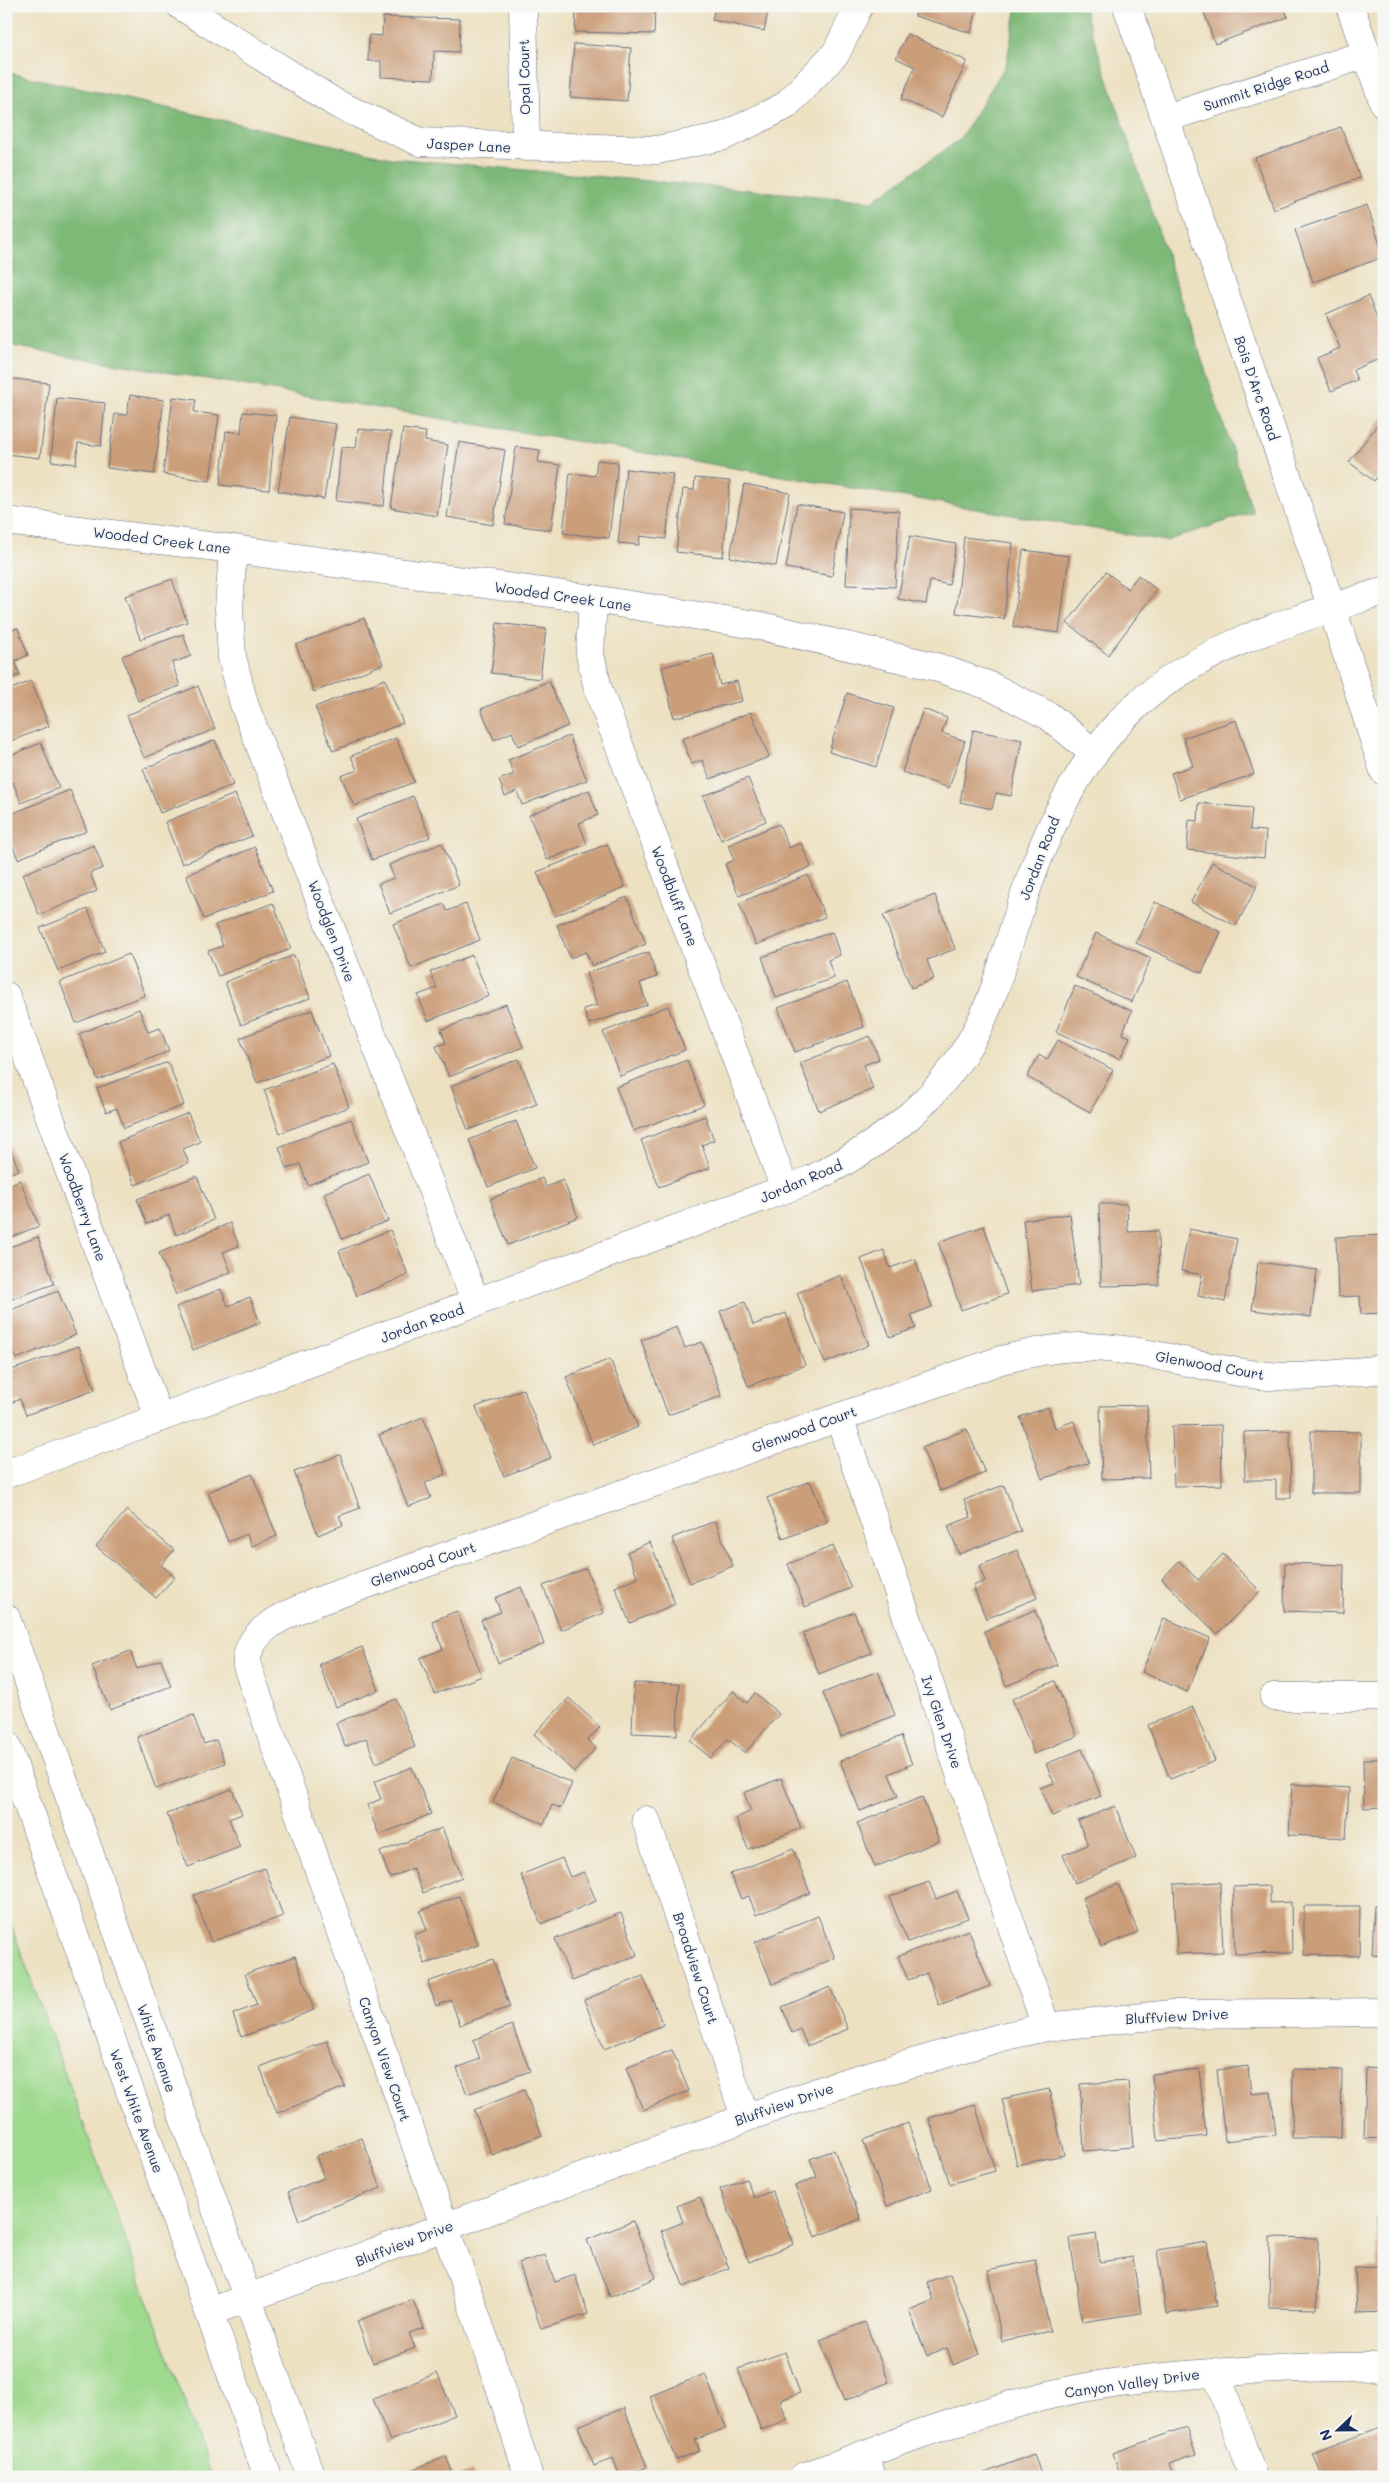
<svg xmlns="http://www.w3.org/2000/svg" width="1390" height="2483" font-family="Mali,sans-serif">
<rect width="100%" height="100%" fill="#f6f6f2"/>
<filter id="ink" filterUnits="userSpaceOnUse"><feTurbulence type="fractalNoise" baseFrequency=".02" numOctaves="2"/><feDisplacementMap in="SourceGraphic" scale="10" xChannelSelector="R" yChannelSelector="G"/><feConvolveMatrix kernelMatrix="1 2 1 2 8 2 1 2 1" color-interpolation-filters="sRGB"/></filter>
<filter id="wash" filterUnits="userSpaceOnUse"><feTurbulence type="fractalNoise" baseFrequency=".0096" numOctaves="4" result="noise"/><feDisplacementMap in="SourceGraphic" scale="20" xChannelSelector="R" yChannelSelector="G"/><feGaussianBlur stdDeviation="1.12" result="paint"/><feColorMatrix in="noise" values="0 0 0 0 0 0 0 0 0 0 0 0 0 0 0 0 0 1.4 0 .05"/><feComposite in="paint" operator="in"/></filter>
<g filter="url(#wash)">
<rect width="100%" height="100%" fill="#ede1c2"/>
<path fill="#9ed98d" stroke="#5c8476" d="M6,1911L212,2477H6Z"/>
<path fill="#7eb978" stroke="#4c746b" d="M1017,6H1083L1253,512L1166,541L6,345V72L391,158L872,201L959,140L1006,65Z"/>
<g id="blocks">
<g fill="#cb9e7a">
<path d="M576,6H655L654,34L575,32Z"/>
<path d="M715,6H769L764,31L712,20Z"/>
<path d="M918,6H978L971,33L915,16Z"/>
<path d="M1202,6H1283L1288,17L1215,44Z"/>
<path d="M383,17L460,19L459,52L434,51L433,79L381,77V61H368L369,35L382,36Z"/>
<path d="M907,34L967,61L942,117L901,99L915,67L896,58Z"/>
<path d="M574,44L631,48L627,101L570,97Z"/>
<path d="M1341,127L1360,178L1274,209L1255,158Z"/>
<path d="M1367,205L1384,257L1313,282L1295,230Z"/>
<path d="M1368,296L1384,335V357L1353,370L1357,380L1331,391L1317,358L1340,348L1326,314Z"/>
<path d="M6,378L49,383L40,458L6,454Z"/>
<path d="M130,395L164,400L154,474L107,468L115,414L127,415Z"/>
<path d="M173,397L196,400L194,412L219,415L210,481L163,474Z"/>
<path d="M57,398L105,403L101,446L78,443L76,464L51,461Z"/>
<path d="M243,412L276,415L269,490L220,485L226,431L241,433Z"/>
<path d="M1384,416V468L1374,481L1349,462Z"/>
<path d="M290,417L336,424L324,499L278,491Z"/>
<path d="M358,429L391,432L384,506L336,501L341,447L356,448Z"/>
<path d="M403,429L426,432L425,441L448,445L437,516L391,508Z"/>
<path d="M459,442L505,450L493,525L447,517Z"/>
<path d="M516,447L540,450L538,462L560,465L551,530L505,524Z"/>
<path d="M597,460L618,462L609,538L563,533L570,473L595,476Z"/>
<path d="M626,469L673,474L666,539L640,536L639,545L618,543Z"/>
<path d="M695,478L730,481L723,557L676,552L683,489L694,490Z"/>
<path d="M744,484L790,493L776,566L730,557Z"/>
<path d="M797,504L843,512L832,576L786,568Z"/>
<path d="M849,508L899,511L895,587L846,585Z"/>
<path d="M910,536L956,544L949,585L930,581L926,604L898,599Z"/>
<path d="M964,537L1013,543L1004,619L956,613Z"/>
<path d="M1023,550L1069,556L1059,633L1013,627Z"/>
<path d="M1106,572L1128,589L1138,575L1157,590L1108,655L1067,623Z"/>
<path d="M172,579L187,622L140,639L125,596Z"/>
<path d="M364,618L383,664L314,692L296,645Z"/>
<path d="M497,623L546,629L540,679L491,673Z"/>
<path d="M18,628L28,655L15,661L20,675L6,680V632Z"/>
<path d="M183,634L191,656L172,663L180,686L138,701L122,656Z"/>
<path d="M713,654L720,685L737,681L742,701L674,718L662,667Z"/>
<path d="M385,679L403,723L333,751L315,707Z"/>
<path d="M31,681L49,726L6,743V691Z"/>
<path d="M549,681L568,726L518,746L512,732L494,740L481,709Z"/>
<path d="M198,686L215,729L144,758L127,715Z"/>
<path d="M847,693L894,708L876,767L829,752Z"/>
<path d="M923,709L947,718L942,733L965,741L949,788L902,772Z"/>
<path d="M751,712L769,757L710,779L702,760L692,764L682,739Z"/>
<path d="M1236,720L1254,774L1180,799L1171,773L1193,766L1183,738Z"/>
<path d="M973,730L1022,740L1011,796L996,793L992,809L960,802Z"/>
<path d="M569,736L587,780L522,805L517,791L505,796L499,780L514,774L508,760Z"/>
<path d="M396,738L414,782L354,806L341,776L357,770L351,756Z"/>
<path d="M215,740L233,785L160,813L143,769Z"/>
<path d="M41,743L59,788L21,803L13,782L6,785V757Z"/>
<path d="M748,778L766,821L721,840L703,796Z"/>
<path d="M70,790L87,831L18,859L6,830V816Z"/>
<path d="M589,790L598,815L579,823L587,844L547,860L529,815Z"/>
<path d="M235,794L252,836L182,864L165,822Z"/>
<path d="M413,796L430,837L372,860L356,819Z"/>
<path d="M1199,803L1252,808L1250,830L1266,831L1264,858L1187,850L1189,820L1198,821Z"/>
<path d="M779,824L789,848L801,843L811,867L739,896L725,864L734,860L728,845Z"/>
<path d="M442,843L459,885L390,913L378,884L394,878L389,865Z"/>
<path d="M607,844L625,887L555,916L537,872Z"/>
<path d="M94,845L103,868L90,873L97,891L39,915L23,874Z"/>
<path d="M255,847L273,891L204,919L186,875Z"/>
<path d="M1212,862L1257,886L1236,926L1191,902Z"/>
<path d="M808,875L825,917L756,945L739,903Z"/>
<path d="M935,895L955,949L927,960L934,979L911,988L883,915Z"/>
<path d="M627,897L646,944L592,966L586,952L570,958L557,925Z"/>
<path d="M1155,902L1221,932L1202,973L1136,943Z"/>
<path d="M273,903L291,949L218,976L208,951L223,946L215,925Z"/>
<path d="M444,904L447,911L466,904L480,940L411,968L393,924Z"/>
<path d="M88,909L105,952L58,971L40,928Z"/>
<path d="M832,932L840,955L828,960L834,978L776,998L762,957Z"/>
<path d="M1096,933L1151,958L1132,1002L1076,977Z"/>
<path d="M649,952L657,977L640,983L647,1005L589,1024L583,1009L597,1005L586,973Z"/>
<path d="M129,954L145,995L76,1023L60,982Z"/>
<path d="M294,955L310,998L241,1025L225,982Z"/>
<path d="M472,955L489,996L428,1021L418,995L437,988L430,972Z"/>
<path d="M847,982L864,1027L795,1052L778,1008Z"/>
<path d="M1075,986L1132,1011L1122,1034L1130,1037L1120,1059L1056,1032Z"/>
<path d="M506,1004L523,1047L449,1077L436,1046L446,1043L441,1030Z"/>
<path d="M668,1006L685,1050L620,1076L603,1032Z"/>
<path d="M139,1009L148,1032L160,1028L169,1051L98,1080L79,1034Z"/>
<path d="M312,1010L329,1056L257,1083L240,1038Z"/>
<path d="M870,1036L879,1059L864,1065L873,1089L819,1111L800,1063Z"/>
<path d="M1058,1040L1113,1070L1090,1112L1027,1077L1039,1055L1047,1060Z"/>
<path d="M519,1059L537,1104L468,1130L451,1086Z"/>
<path d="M687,1060L704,1105L633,1131L616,1087Z"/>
<path d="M168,1062L184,1105L124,1128L117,1108L106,1112L97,1088Z"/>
<path d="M333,1064L349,1107L280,1133L264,1090Z"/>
<path d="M188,1113L200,1142L183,1149L189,1163L135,1185L118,1142Z"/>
<path d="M705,1116L714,1140L702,1145L710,1168L659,1187L641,1140Z"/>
<path d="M351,1119L368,1162L308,1185L300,1164L287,1169L279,1147Z"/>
<path d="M516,1121L535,1168L488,1187L469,1140Z"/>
<path d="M6,1138L19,1170L6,1175Z"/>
<path d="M369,1174L388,1221L342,1239L324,1193Z"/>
<path d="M197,1176L214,1220L176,1235L169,1215L147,1224L137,1199Z"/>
<path d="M542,1178L546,1187L563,1180L578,1217L508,1245L490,1199Z"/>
<path d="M20,1180L39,1226L6,1239V1186Z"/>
<path d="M1099,1204H1127L1128,1232L1158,1231L1159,1285L1101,1286Z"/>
<path d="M1070,1214L1079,1285L1032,1291L1023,1220Z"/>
<path d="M230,1223L239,1246L223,1252L231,1272L176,1295L159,1253Z"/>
<path d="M984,1226L1007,1294L961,1310L938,1242Z"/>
<path d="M1189,1229L1237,1239L1225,1302L1198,1296L1202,1275L1181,1271Z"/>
<path d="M390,1230L408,1275L357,1296L339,1251Z"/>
<path d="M1384,1235V1313L1361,1314L1360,1296L1338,1297L1336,1237Z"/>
<path d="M38,1237L54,1284L6,1301V1248Z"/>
<path d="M884,1250L890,1268L915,1259L932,1307L911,1315L916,1328L890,1337L861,1259Z"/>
<path d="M1258,1262L1317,1270L1311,1317L1252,1310Z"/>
<path d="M841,1275L869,1345L825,1363L797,1293Z"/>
<path d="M221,1289L228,1306L250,1297L260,1323L193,1350L176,1307Z"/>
<path d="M58,1291L76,1335L16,1359L6,1336V1312Z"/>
<path d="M745,1302L753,1325L786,1313L805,1365L748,1386L720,1311Z"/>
<path d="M677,1327L685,1348L702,1342L722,1396L668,1415L641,1340Z"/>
<path d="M79,1346L95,1390L26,1415L20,1399L8,1404L6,1372Z"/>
<path d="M610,1359L638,1427L593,1445L566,1377Z"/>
<path d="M523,1389L551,1458L504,1476L476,1407Z"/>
<path d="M1147,1405L1149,1478L1102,1479L1100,1406Z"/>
<path d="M1048,1407L1055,1428L1074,1421L1089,1463L1042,1479L1020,1417Z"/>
<path d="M423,1417L446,1474L425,1483L431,1498L408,1507L379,1435Z"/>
<path d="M1221,1425L1222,1485L1174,1486L1172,1426Z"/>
<path d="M967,1429L985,1473L940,1491L922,1448Z"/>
<path d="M1290,1431L1291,1498H1276V1480H1245L1244,1432Z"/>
<path d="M1311,1431L1361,1432V1493H1311Z"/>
<path d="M1381,1432H1384V1452H1382Z"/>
<path d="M340,1455L360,1508L339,1516L343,1525L318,1535L294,1472Z"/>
<path d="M252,1474L277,1536L252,1546L247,1534L228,1542L208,1492Z"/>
<path d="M810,1481L827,1522L783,1539L767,1498Z"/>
<path d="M1004,1485L1021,1531L959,1554L948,1526L971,1517L964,1500Z"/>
<path d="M127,1510L174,1550L161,1565L175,1577L156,1598L96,1546Z"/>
<path d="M715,1521L733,1566L690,1583L672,1538Z"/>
<path d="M650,1542L675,1604L630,1623L615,1587L638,1578L627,1552Z"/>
<path d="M833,1546L851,1588L805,1607L788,1564Z"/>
<path d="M1017,1550L1037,1598L986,1619L973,1586L985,1581L979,1566Z"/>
<path d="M1223,1554L1260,1591L1217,1634L1162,1579L1179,1561L1198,1580Z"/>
<path d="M1285,1563L1344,1565L1343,1613L1284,1611Z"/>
<path d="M586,1568L604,1613L561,1630L543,1586Z"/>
<path d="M1379,1568H1384V1640L1378,1639Z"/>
<path d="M521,1587L544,1644L498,1663L481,1620L501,1612L495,1598Z"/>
<path d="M1035,1610L1057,1665L1006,1686L984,1631Z"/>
<path d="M457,1611L482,1676L435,1694L420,1658L443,1649L432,1621Z"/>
<path d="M854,1612L871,1653L819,1674L803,1633Z"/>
<path d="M1164,1618L1210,1638L1187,1692L1142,1672Z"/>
<path d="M362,1647L379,1690L336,1707L319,1664Z"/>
<path d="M130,1651L137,1669L161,1660L171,1686L110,1710L92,1666Z"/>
<path d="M878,1671L895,1715L841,1737L823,1693Z"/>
<path d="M1055,1681L1077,1736L1034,1754L1012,1699Z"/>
<path d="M634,1683L679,1684L677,1735L632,1733Z"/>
<path d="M733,1691L747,1703L755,1693L779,1714L745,1753L728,1739L711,1758L690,1741Z"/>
<path d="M569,1698L600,1727L588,1740L596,1748L574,1772L534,1734Z"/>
<path d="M396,1699L415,1747L376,1763L366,1738L345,1747L336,1723Z"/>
<path d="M1193,1707L1215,1761L1170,1779L1148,1725Z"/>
<path d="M193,1715L204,1744L216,1740L225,1763L156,1789L137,1737Z"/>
<path d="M901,1736L912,1764L889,1774L898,1796L860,1811L840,1761Z"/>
<path d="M1082,1749L1101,1796L1052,1816L1040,1788L1054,1783L1046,1764Z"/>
<path d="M512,1758L572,1783L561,1808L552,1805L544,1824L493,1802Z"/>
<path d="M1363,1759H1384V1807L1364,1808Z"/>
<path d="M412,1767L431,1814L379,1835L367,1805L381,1799L374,1782Z"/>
<path d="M781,1778L801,1828L748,1849L736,1818L751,1811L744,1793Z"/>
<path d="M1292,1784L1349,1788L1346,1838L1289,1835Z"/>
<path d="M232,1789L242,1814L229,1819L240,1847L188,1867L167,1814Z"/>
<path d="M922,1797L939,1841L875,1867L857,1823Z"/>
<path d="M1115,1806L1136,1858L1075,1883L1063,1855L1088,1845L1078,1821Z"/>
<path d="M442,1828L462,1877L423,1893L413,1868L390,1878L380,1852Z"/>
<path d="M793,1849L810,1893L756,1915L749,1896L741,1899L730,1874Z"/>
<path d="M562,1858L570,1877L584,1872L596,1901L541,1924L521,1875Z"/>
<path d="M265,1868L283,1916L211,1942L194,1895Z"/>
<path d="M929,1882L936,1899L957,1891L968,1918L908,1942L889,1897Z"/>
<path d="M1220,1882L1223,1952L1177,1954L1174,1884Z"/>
<path d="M1118,1884L1138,1932L1101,1947L1082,1898Z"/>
<path d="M1270,1886V1903L1291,1902L1292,1953L1235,1954L1233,1887Z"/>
<path d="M459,1896L478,1945L425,1964L414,1935L427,1930L420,1911Z"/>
<path d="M1304,1906H1360L1359,1956L1304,1955Z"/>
<path d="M1374,1906H1384V1956L1372,1955Z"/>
<path d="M621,1913L637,1955L572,1981L555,1939Z"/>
<path d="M818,1916L835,1958L772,1984L755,1942Z"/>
<path d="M969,1930L990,1986L939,2005L927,1973L908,1980L898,1956Z"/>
<path d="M295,1956L314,2010L241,2037L233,2014L257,2005L245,1974Z"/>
<path d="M493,1959L510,2007L460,2025L451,2000L436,2006L428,1982Z"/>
<path d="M643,1976L663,2025L604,2049L584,2000Z"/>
<path d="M830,1987L848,2029L807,2046L800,2029L792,2033L782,2007Z"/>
<path d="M512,2025L530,2071L467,2094L457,2068L480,2059L473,2040Z"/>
<path d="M327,2041L345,2087L277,2113L260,2067Z"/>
<path d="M672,2050L689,2091L643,2110L626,2068Z"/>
<path d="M1248,2066L1251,2094L1271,2092L1276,2135L1225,2141L1217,2070Z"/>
<path d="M1366,2068L1384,2069V2139L1364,2138Z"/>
<path d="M1199,2069L1206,2136L1158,2141L1152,2074Z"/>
<path d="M1293,2069L1342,2070L1341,2138H1292Z"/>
<path d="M1128,2081L1133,2147L1084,2151L1080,2084Z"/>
<path d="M1049,2089L1064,2155L1017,2165L1002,2099Z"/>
<path d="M524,2090L542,2135L492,2155L474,2110Z"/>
<path d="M975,2104L995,2171L950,2184L929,2118Z"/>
<path d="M908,2123L932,2189L887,2206L863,2140Z"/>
<path d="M362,2138L381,2188L299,2220L288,2192L324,2178L316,2156Z"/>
<path d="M834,2150L861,2219L815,2237L795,2186L817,2177L810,2159Z"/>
<path d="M746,2179L754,2198L772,2191L794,2244L749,2262L720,2189Z"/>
<path d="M700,2197L729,2268L684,2287L661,2231L683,2222L677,2206Z"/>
<path d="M1384,2214V2312L1357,2313L1355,2268L1378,2267L1376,2215Z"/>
<path d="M633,2221L656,2278L610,2297L587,2240Z"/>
<path d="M1096,2234L1100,2262L1133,2257L1141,2313L1082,2322L1070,2238Z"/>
<path d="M1270,2237L1318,2238L1317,2309L1269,2308Z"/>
<path d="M1207,2242L1217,2306L1166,2314L1157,2250Z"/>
<path d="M545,2255L555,2282L575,2275L588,2314L541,2329L519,2263Z"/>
<path d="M1035,2260L1050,2331L1002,2341L988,2270Z"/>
<path d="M950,2274L980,2354L953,2365L947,2348L927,2356L909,2310L934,2300L927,2282Z"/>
<path d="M413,2300L424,2328L409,2333L415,2348L373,2363L357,2321Z"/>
<path d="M865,2322L889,2382L844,2401L820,2340Z"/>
<path d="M785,2352L800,2393L780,2400L787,2420L761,2430L738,2369Z"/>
<path d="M437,2373L455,2415L390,2441L373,2399Z"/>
<path d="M705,2374L726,2428L695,2440L700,2451L676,2460L650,2396Z"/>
<path d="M624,2408L647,2467L620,2477L613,2458L594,2466L578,2426Z"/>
<path d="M1383,2426L1384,2475L1322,2477L1313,2453Z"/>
<path d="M1186,2427L1196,2455L1169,2464L1174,2477H1121L1113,2453Z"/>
<path d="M1034,2454L1042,2477H974Z"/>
<path d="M446,2456L454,2477H394Z"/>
<path d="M472,2471L474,2477H457Z"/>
</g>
</g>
</g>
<g filter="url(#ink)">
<use href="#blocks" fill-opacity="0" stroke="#646d81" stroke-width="1"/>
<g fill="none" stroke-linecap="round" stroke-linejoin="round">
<g stroke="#646d81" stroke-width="29">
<g id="street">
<path d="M181,6L337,104L420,142L657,150L724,136L785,106L836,53L859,6"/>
<path d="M523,6L526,147"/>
<path d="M1350,6L1384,104"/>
<path d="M1166,118L1367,54"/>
<path d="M6,521L233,549L593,599L756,625L933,666L990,686L1049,716L1094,753"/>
<path d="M233,549L229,609L232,657L244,704L476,1303"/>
<path d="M593,599L590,654L598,689L785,1189"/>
<path d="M6,996L159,1418"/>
<path d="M839,1417L1046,2027"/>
<path d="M1274,1697H1384"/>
<path d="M646,1820L745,2117"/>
<path d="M209,2312L834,2086L1002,2037L1046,2027L1172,2014L1384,2012"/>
<path d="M1216,2372L1253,2477"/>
<path d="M865,2454L872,2477"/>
<path d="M529,2477L488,2350L247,1666C244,1630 289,1613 316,1602L1001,1360C1027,1354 1052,1348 1079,1347C1140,1346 1199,1368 1259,1375C1300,1380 1343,1373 1384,1369"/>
<path d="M803,2477C893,2444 983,2408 1077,2389C1110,2382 1143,2379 1175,2376C1245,2370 1314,2366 1384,2367"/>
</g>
</g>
<g stroke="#646d81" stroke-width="29">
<g id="secondary">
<path d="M1127,6L1332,608L1384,771"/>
<path d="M6,1474L810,1180C878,1146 933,1107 972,1039C993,1003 1003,960 1016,921C1041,842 1074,763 1136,706C1203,644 1299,619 1384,591"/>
<path d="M6,1618L311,2477"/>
<path d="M6,1744L268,2477"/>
</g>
</g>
<use href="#street" stroke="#fff" stroke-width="28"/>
<use href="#secondary" stroke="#fff" stroke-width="28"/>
</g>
</g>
<g text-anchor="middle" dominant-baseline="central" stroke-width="4" stroke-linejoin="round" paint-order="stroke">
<g font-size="14" fill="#1b2f5e" stroke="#f6f6f2">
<text transform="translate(524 77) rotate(-91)">Opal Court</text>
<text transform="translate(1266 86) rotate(-18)">Summit Ridge Road</text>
<text transform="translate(469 145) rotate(3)">Jasper Lane</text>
<text transform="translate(1257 388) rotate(71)">Bois D'Arc Road</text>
<text transform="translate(162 540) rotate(7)">Wooded Creek Lane</text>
<text transform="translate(563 596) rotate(8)">Wooded Creek Lane</text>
<text transform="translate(1039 858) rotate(-69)">Jordan Road</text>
<text transform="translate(675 896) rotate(69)">Woodbluff Lane</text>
<text transform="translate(332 931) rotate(69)">Woodglen Drive</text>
<text transform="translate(801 1181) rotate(-23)">Jordan Road</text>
<text transform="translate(83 1207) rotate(70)">Woodberry Lane</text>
<text transform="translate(422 1323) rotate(-20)">Jordan Road</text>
<text transform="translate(1210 1365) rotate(10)">Glenwood Court</text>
<text transform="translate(804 1429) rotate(-20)">Glenwood Court</text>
<text transform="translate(423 1564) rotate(-19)">Glenwood Court</text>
<text transform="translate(942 1722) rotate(71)">Ivy Glen Drive</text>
<text transform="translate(696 1968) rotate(72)">Broadview Court</text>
<text transform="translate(1177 2016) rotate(-3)">Bluffview Drive</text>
<text transform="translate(157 2048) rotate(71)">White Avenue</text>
<text transform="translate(385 2059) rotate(71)">Canyon View Court</text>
<text transform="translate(784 2104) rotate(-19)">Bluffview Drive</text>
<text transform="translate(137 2111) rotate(70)">West White Avenue</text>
<text transform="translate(404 2243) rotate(-21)">Bluffview Drive</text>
<text transform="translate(1132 2383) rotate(-8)">Canyon Valley Drive</text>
</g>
</g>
<rect width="1390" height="2483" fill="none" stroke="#f6f6f2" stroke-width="25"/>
<g transform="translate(1338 2430) rotate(248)" stroke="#f6f6f2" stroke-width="4" paint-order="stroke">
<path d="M0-4L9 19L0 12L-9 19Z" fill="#1b2f5e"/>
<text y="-8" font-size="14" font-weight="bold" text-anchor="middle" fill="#1b2f5e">N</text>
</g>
</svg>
